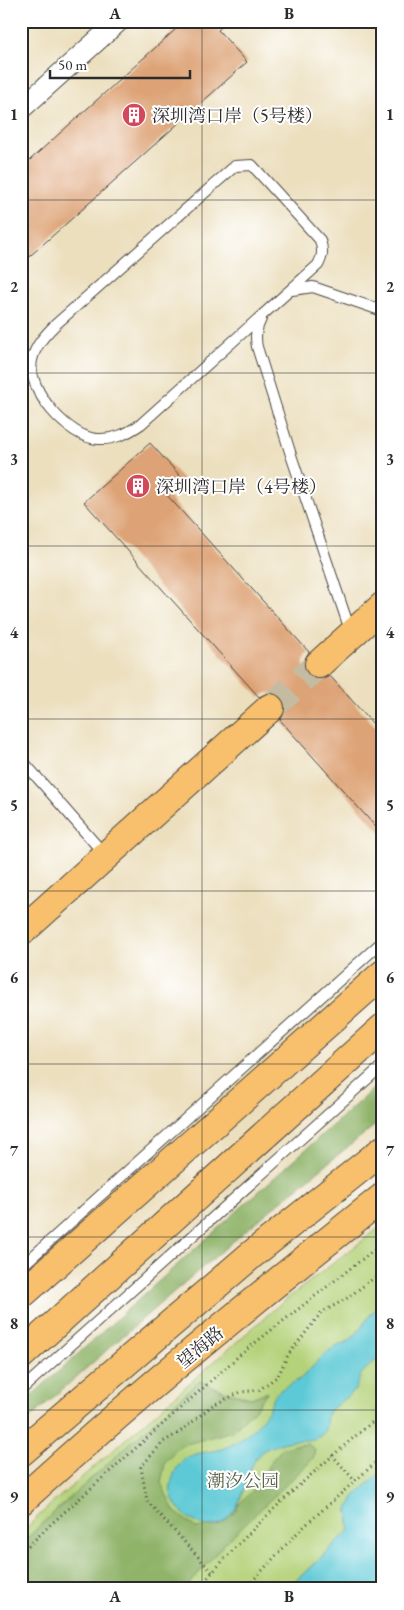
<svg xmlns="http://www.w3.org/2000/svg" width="404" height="1610" font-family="'EB Garamond','Noto Serif SC',serif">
<rect width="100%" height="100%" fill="#fff"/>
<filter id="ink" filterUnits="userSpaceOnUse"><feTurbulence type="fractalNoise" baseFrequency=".02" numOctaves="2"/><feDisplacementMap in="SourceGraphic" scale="10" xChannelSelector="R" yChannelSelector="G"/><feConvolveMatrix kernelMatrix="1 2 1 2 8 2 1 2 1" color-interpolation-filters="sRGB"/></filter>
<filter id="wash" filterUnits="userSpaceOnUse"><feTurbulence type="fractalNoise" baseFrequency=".0096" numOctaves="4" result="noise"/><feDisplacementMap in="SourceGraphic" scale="20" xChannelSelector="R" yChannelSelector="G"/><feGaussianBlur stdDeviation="1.12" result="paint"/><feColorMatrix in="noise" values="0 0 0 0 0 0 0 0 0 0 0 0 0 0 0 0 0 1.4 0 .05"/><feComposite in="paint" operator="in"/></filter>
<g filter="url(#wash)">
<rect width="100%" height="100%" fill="#ecdfbe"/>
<path fill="#b4d279" stroke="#707e52" d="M383,1225V1475H378L348,1509L350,1530L287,1589H21V1533L48,1507L279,1305Z"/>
<g fill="#8fb469" stroke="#5d704a">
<path d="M383,1080V1119C258,1217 139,1321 21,1426V1405Z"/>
<path d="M199,1381L224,1391L251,1398L267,1392L255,1409L232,1431L180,1446L165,1463L161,1483L174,1511L196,1528L219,1525L235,1512L239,1504L256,1487L272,1460L282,1449L294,1445L307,1444L315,1449L313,1459L226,1542L185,1589H21V1544L53,1513Z"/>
</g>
<g fill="#5dc9d6" stroke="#447a80">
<path d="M383,1303V1353L361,1374L355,1390L328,1412C325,1419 328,1426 323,1433C316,1443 301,1439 291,1441C284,1442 265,1448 260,1453C242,1474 247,1505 223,1522C204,1535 175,1513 171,1493C169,1485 174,1472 179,1465C190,1450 209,1454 224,1448C233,1445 240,1440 247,1434C256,1428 263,1418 269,1409C272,1403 273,1396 278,1392C284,1386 293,1384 300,1379C311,1370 319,1358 330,1350C336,1346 342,1345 347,1342C363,1332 367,1312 383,1303Z"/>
<path d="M378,1475H383V1589H287L350,1530L348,1509L355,1496Z"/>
</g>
<g id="blocks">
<g fill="#dda275">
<path d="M185,21H228L218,30L247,62L21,264V168Z"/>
<path d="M150,443L183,479L166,494L309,652L304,660V668L307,674L315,679H323L330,676L383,735V835L280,720L285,712V704L281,697L275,693H267L259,697L84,502Z"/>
</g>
</g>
</g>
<g filter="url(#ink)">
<use href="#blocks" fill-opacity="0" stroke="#484641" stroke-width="1"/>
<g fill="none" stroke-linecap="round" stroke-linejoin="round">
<path stroke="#c5bba1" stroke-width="28" stroke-dasharray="28 14" stroke-linecap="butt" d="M270,708L319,664"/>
<g stroke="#484641" stroke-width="12">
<g id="lane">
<path d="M252,165L320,240C323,250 323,256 318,265L141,424C128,433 115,440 98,439C69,438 26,390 32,360C35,346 45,335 55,325L235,166Z"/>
<path d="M292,290L313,287L383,311"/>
<path d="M261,319C256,329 255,336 257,347L291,455L351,633"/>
<path d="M21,759L105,855"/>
<path d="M21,1267L383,941"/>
<path d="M21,1390L383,1065"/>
</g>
</g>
<g stroke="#484641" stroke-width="22">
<path id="street" d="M21,109L119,21"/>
</g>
<g stroke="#484641" stroke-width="30">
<g id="primary">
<path d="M21,1452L250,1256L383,1150"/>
<path d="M21,1501C137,1395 260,1295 383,1197"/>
</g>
</g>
<g stroke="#484641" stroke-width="30">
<g id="highway">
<path d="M319,664L383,606"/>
<path d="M21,932L270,708"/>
<path d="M21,1295L383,974"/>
<path d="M21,1355L383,1028"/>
</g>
</g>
<g stroke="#484641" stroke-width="3" stroke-dasharray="1 4" stroke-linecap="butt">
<path d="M332,1455L354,1480"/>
<path d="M21,1553L50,1525L242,1353L383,1243"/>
<path d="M212,1572L147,1501L141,1467L163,1442L180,1432L213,1405L241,1392L259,1390L278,1376L288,1355L321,1313L347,1298L374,1278L383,1277"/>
<path d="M198,1589C253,1524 317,1468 383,1413"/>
<path d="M245,1589L299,1531L383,1456"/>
</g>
<use href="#lane" stroke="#fff" stroke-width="10"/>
<use href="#street" stroke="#fff" stroke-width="20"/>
<use href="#primary" stroke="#f8bf6c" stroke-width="28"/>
<use href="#highway" stroke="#f8bf6c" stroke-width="28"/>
</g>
</g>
<path fill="none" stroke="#2b2b2b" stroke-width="1" stroke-opacity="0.55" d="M202,21V1589M21,200H383M21,373H383M21,546H383M21,719H383M21,891H383M21,1064H383M21,1237H383M21,1410H383"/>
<defs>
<g id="building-disc" transform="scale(1.25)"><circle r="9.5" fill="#d1495b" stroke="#fff"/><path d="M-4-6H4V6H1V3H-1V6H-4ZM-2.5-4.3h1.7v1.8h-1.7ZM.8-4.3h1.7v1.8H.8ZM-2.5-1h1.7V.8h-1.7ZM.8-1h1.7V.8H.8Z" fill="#fff"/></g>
</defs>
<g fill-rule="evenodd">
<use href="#building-disc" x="134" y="115"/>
<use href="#building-disc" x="138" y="486"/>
</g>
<g text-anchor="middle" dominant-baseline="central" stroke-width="4" stroke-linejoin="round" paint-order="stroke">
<g font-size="18" fill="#2b2b2b" stroke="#fff" text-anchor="start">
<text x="152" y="115">深圳湾口岸（5号楼）</text>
<text x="156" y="486">深圳湾口岸（4号楼）</text>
</g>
<g font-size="18" fill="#2b2b2b" stroke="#fff">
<text transform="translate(200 1347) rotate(-40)">望海路</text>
</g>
<g font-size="18" fill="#545d42" stroke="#fff">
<text x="243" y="1480">潮汐公园</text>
</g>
</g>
<rect width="404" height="1610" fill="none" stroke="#fff" stroke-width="55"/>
<path d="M50 70v8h140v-8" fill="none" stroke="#2b2b2b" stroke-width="2.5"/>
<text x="58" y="70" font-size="15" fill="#2b2b2b" stroke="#ffffff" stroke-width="4" paint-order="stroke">50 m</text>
<rect x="28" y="28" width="348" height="1554" fill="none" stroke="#2b2b2b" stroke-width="2"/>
<g font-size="16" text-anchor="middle" font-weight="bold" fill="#2b2b2b">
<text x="115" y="19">A</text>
<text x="289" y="19">B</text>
<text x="14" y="120">1</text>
<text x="390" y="120">1</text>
<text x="14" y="292">2</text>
<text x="390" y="292">2</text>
<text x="14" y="465">3</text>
<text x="390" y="465">3</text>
<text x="14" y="638">4</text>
<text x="390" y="638">4</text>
<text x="14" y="811">5</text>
<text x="390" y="811">5</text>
<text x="14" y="983">6</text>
<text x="390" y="983">6</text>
<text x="14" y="1156">7</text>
<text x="390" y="1156">7</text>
<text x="14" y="1329">8</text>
<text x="390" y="1329">8</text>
<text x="14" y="1502">9</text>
<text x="390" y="1502">9</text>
<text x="115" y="1602">A</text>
<text x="289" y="1602">B</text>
</g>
</svg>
